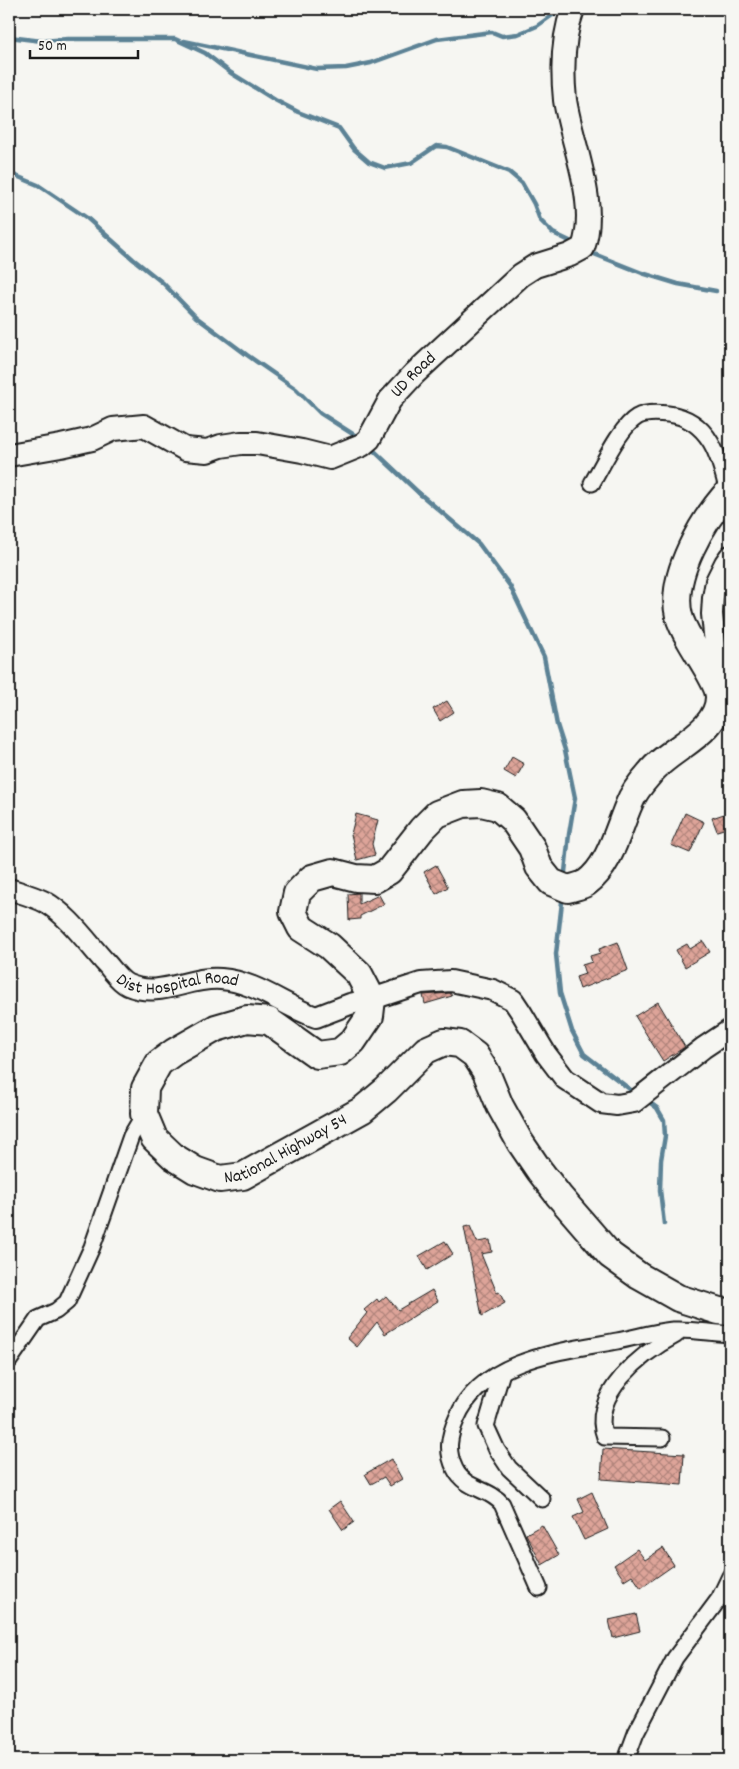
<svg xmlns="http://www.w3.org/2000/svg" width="739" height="1769" font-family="Dekko,sans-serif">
<defs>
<pattern id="building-cross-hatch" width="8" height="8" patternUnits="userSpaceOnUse" patternTransform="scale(1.25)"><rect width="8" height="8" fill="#dda499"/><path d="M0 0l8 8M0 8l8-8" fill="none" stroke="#b2857c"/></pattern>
</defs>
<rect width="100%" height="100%" fill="#f6f6f2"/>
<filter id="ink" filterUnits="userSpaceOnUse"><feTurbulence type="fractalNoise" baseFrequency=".02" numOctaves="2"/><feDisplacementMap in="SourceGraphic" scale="10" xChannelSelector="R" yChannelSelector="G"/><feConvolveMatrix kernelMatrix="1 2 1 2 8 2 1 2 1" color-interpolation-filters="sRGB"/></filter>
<g filter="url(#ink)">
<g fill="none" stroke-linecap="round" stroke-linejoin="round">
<g stroke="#5b8295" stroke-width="4.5">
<path d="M9,37L42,41L68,39H175L205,53L231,73L275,100L298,112L339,128L354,149L369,162L385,168L411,163L436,146L447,147L509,172L522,183L534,204L540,220L553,233L576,244"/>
<path d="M184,41L317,69L346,68L371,63L437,39L492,32L502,36L518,34L537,26L561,9"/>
<path d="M9,173L38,185L87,218L133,259L163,283L196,317L247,355L296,389L320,413L359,438"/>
<path d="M589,252L642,273L678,284L716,291"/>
<path d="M369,446L421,495"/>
<path d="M419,493L479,544L510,586L544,657L557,725L565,750L575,798L569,834L565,872"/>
<path d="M562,902L556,954L560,993L572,1031L584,1054L636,1094"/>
<path d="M645,1099L657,1108L664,1120L665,1136L661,1160L660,1190L664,1224"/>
</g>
</g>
<g fill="url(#building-cross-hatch)" stroke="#1c1c1c">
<path d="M447,701L454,712L440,721L433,709Z"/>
<path d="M512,757L524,764L516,778L504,771Z"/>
<path d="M730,812V827L717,831L712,818Z"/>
<path d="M685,813L704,822L690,853L671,845Z"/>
<path d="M356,814L378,820L372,844L375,855L357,860L351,834Z"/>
<path d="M436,865L448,887L436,894L424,872Z"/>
<path d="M359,893V904L379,895L384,904L360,916V919L349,920L348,894Z"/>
<path d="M703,941L710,952L685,967L676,950L687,944L690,949Z"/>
<path d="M618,942L628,970L580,989L576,977L585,974L582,965L592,962L590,956L600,953L599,949Z"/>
<path d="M450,993L452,996L425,1004L423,995Z"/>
<path d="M658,1002L685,1047L663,1061L635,1016Z"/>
<path d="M470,1226L477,1242L490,1240L492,1252L481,1254L497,1293L499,1292L505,1303L482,1316L464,1227Z"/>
<path d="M445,1241L453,1254L427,1270L419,1256Z"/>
<path d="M432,1290L438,1301L385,1334L377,1322L357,1347L347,1338L367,1313L364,1310L377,1299L379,1302L386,1296L398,1310Z"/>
<path d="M603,1449L684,1454L682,1485L601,1479Z"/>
<path d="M391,1459L402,1479L390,1486L384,1477L371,1484L365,1474Z"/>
<path d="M592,1492L608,1529L584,1540L573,1517L584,1512L578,1499Z"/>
<path d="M340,1501L354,1522L343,1530L329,1509Z"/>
<path d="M542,1525L559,1555L542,1565L526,1534Z"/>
<path d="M663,1548L674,1565L641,1588L632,1575L624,1580L614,1565L637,1549L645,1560Z"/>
<path d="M636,1614L640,1631L613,1638L609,1620Z"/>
</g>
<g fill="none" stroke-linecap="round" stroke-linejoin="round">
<g stroke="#1c1c1c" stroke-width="19">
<g id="minor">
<path d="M592,483C603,465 620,427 637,417C645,412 659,413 668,414C710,419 720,458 728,493"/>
<path d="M9,1361L38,1319L56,1311L67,1302L92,1247L131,1136L144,1114"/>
<path d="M502,1372L486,1426L497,1450L509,1468L542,1499"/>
<path d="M662,1438L605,1437C589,1395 643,1352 676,1335"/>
<path d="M539,1588L502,1504C490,1488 465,1490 455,1469C446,1451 449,1436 457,1418C482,1359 562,1351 617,1341C634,1338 657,1331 673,1330C692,1329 711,1333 730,1334"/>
<path d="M626,1760L636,1733L675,1658L719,1599L730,1576"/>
</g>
</g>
<g stroke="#1c1c1c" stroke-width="24">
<g id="tertiary">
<path d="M719,684L712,614L713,598L716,581L725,563L730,556"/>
<path id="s1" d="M9,889C21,893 33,896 45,902C67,914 87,942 104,961C111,968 119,981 128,985C160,999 189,976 221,979C257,982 284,1006 316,1017L350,1004L372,999L421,983L451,981L493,990L513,1000L521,1012L546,1054L565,1079L601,1103L617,1105L634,1102L703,1048L730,1030"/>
</g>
</g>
<g stroke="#1c1c1c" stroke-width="26">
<g id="secondary">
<path id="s2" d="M9,455L61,446L92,439L113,429L144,426L185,449L207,451L221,446L241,443H257L302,451L330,458L362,445L369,439L390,400L414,374L521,275L535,266L570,255L583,248C599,203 572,146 565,100C562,71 563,36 573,9"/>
</g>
</g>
<g stroke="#1c1c1c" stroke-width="30">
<g id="trunk">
<path id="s3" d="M730,490C704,518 669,576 679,616C681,624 686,633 690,640C697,653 719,684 719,697C719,733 669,748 650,773C642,782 633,793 629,804C618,829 610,866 586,883C581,886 574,887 568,889L551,882L539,867L532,848L513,820L498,807L481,803L463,804L437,814L422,829L389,871L375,879L356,878L333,872L312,878L297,893L293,912L301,928L329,946L359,974L372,999L370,1016L353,1041L340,1052L317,1055L269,1021L247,1019L216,1028L174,1052L159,1063L145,1088L144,1114L154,1138L174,1157L195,1170L220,1179L243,1176L362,1110L386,1090L426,1050L444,1042L460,1044L475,1055L486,1072L500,1106L520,1142L539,1170L559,1196L610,1255L639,1276L678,1298L719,1311L730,1312"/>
</g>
</g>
<use href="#minor" stroke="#f6f6f2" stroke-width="15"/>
<use href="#tertiary" stroke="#f6f6f2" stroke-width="20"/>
<use href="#secondary" stroke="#f6f6f2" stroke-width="22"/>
<use href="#trunk" stroke="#f6f6f2" stroke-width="26"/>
</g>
</g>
<g text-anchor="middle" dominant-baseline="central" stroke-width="4" stroke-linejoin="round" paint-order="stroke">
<g font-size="18" fill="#1c1c1c" stroke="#f6f6f2">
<text stroke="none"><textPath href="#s2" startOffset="456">UD Road</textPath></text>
<text stroke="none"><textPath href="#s1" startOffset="206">Dist Hospital Road</textPath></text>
<text stroke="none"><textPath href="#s3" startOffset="1476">National Highway 54</textPath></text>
</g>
</g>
<rect width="739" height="1769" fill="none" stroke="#f6f6f2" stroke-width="30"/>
<rect x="15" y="15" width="709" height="1739" fill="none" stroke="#1c1c1c" stroke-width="2" filter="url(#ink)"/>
<path d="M30 50v8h108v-8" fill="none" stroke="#1c1c1c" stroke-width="2.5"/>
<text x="38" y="50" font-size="15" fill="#1c1c1c" stroke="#f6f6f2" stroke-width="4" paint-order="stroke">50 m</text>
</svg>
